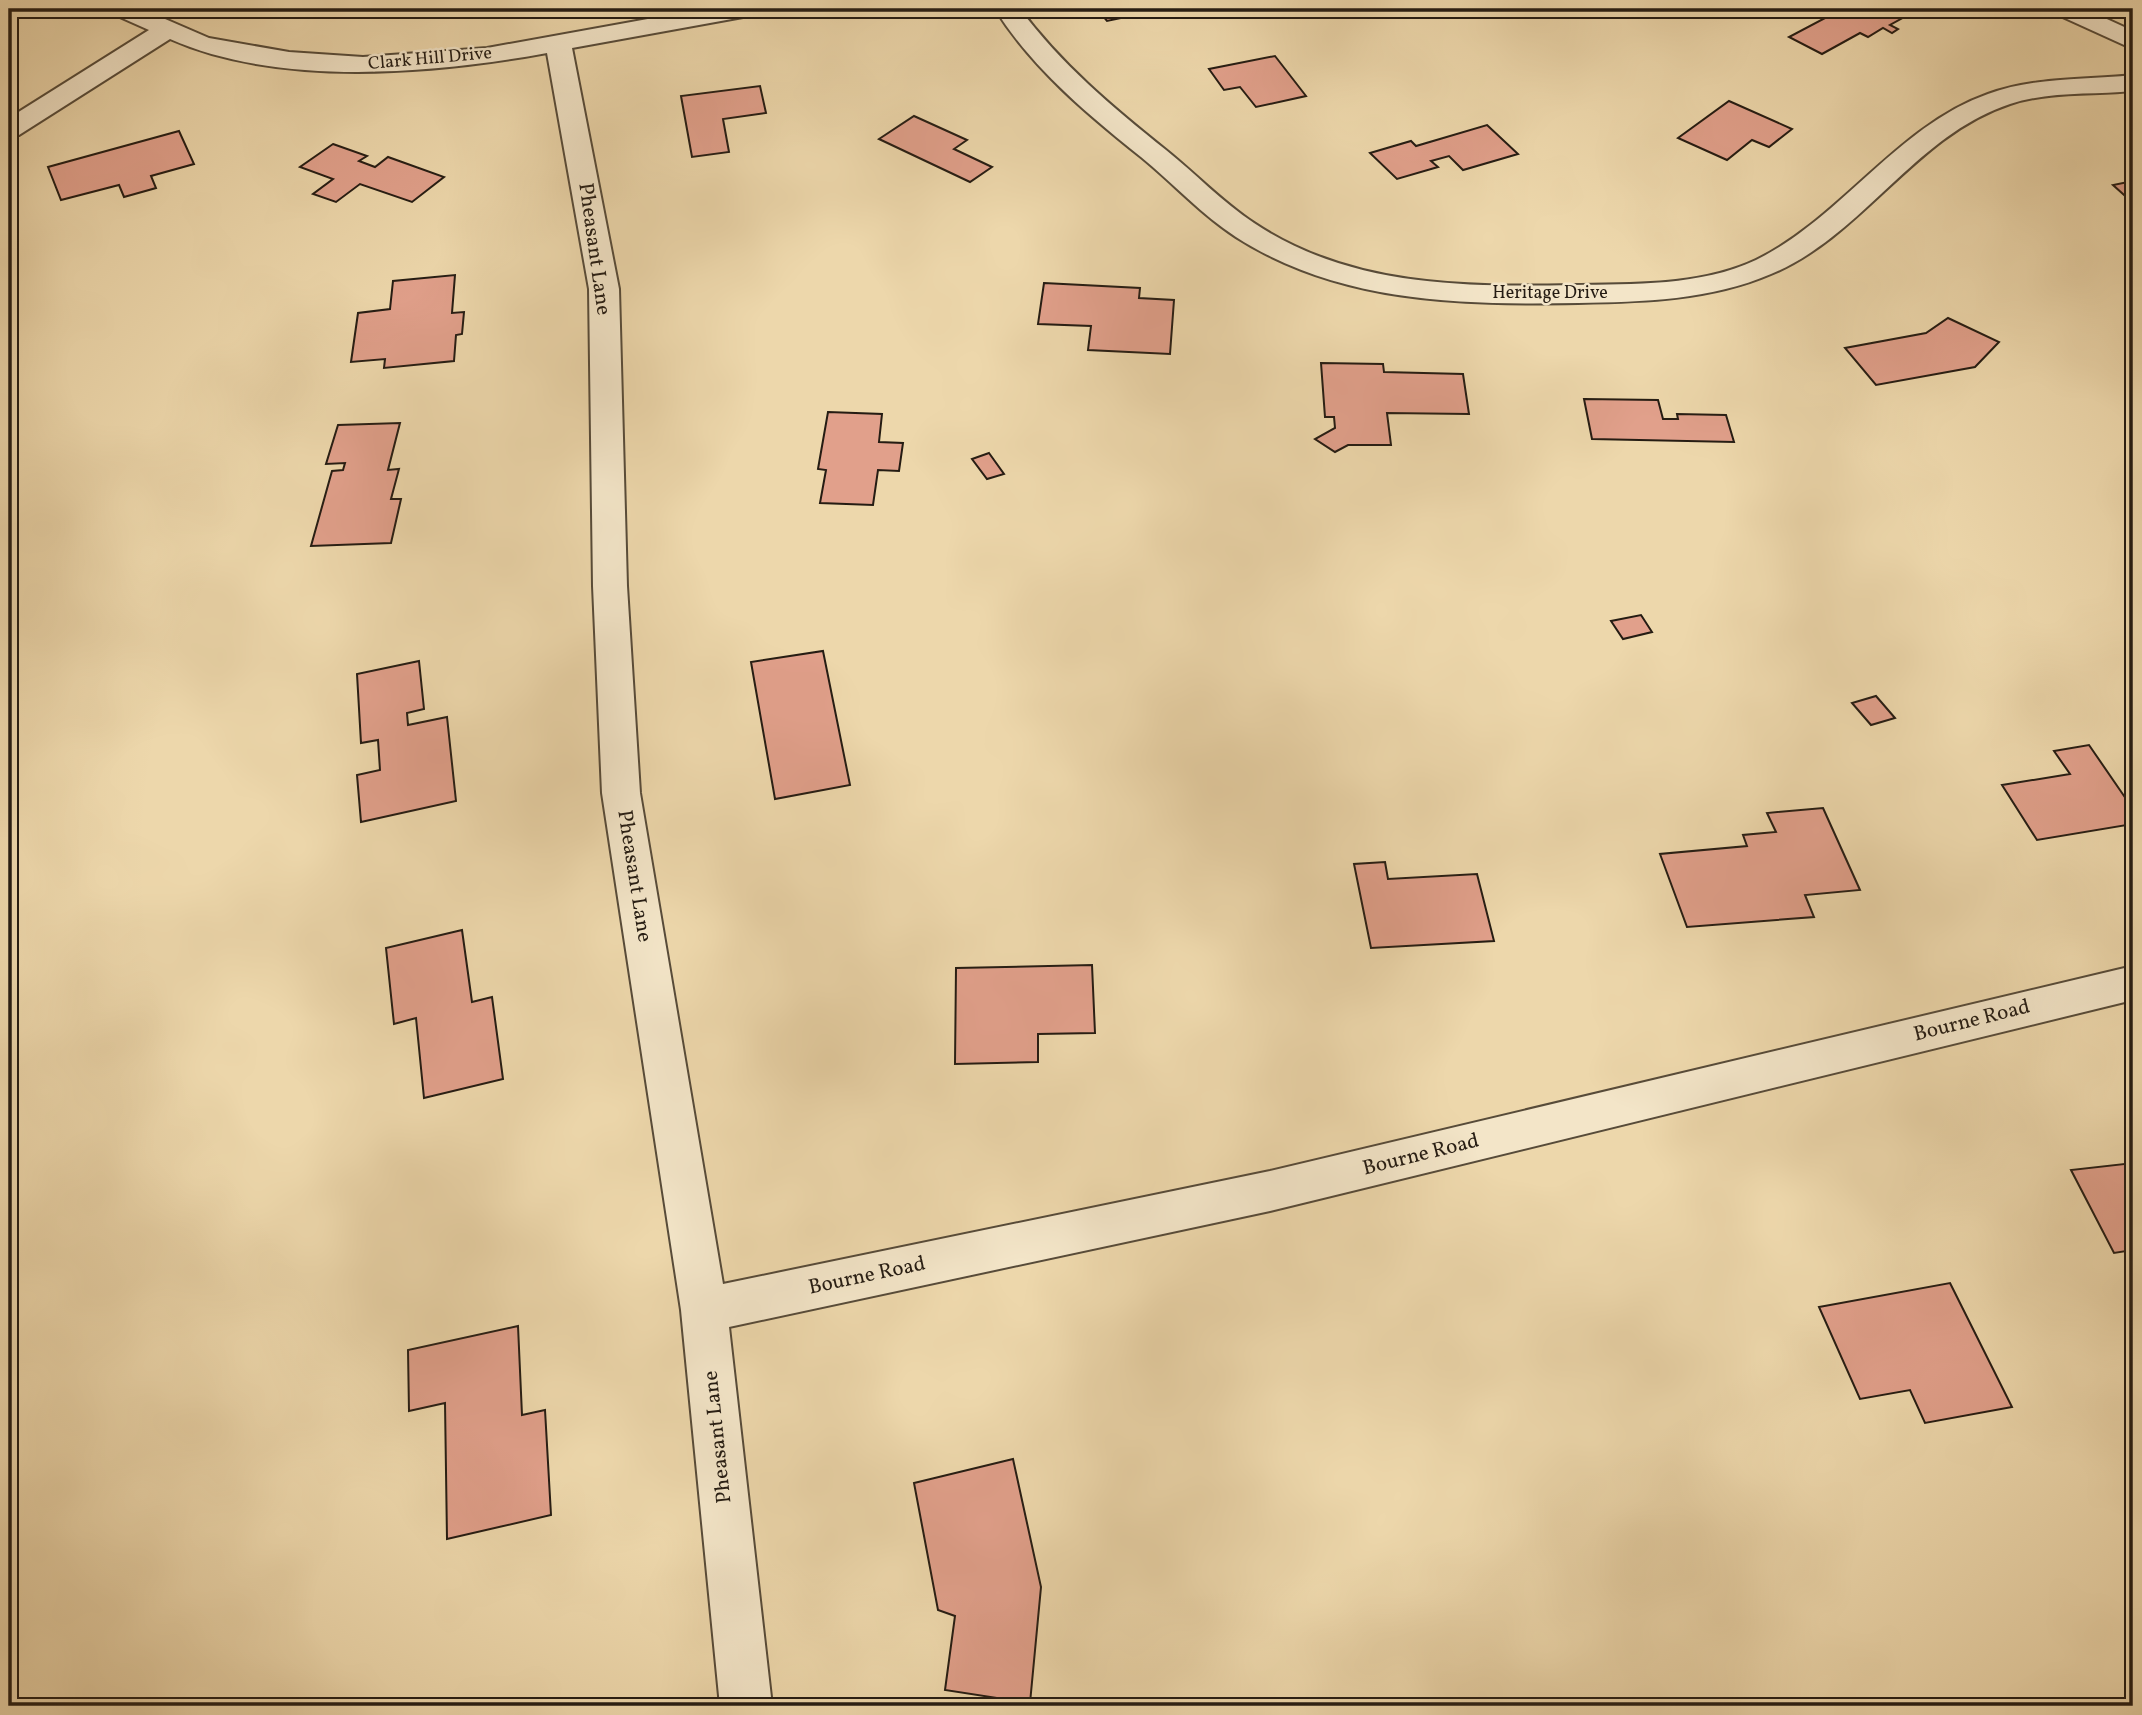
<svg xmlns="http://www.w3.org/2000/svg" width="2142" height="1715" font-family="Vollkorn,serif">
<rect width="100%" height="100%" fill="#edd7ab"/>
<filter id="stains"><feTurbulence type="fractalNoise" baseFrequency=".00286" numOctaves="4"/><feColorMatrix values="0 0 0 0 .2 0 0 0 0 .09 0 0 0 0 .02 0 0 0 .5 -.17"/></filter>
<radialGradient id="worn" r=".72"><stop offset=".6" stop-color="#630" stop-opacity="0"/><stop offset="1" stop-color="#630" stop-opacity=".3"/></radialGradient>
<g fill="#e1a08b" stroke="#251c13" stroke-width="2">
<path d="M1097,9H1153L1155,11L1107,21Z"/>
<path d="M1842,9H1915L1917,10L1890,25L1898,29L1892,33L1883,28L1868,37L1860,33L1822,54L1789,37Z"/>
<path d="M1275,56L1306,96L1256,107L1240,87L1224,90L1209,69Z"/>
<path d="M760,86L766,113L723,119L729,152L692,157L681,96Z"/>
<path d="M1729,101L1792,129L1769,147L1752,140L1727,160L1678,138Z"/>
<path d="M914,116L967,140L954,149L992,167L970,182L879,139Z"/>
<path d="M1487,125L1518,154L1463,170L1449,156L1431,161L1438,167L1397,179L1370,153L1411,141L1416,146Z"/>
<path d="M179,131L194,164L151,176L156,188L124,197L119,185L61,200L48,167Z"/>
<path d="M333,144L367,156L359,161L375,167L388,157L444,177L412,202L360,184L336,202L313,194L333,179L300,167Z"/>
<path d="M2133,181V203L2113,185Z"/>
<path d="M455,275L452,313L464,312L462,334L456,335L454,361L384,368L385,359L351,362L358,313L390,309L393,281Z"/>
<path d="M1044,283L1140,288L1139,298L1174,300L1170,354L1088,350L1091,326L1038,324Z"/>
<path d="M1948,318L1999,342L1975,367L1876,385L1845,348L1926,333Z"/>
<path d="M1321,363L1383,364L1384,372L1463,374L1469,414L1387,413L1391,445H1348L1335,452L1315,439L1335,428L1334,417H1325Z"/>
<path d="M1584,399L1658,400L1663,419H1678L1677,414L1726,415L1734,442L1592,439Z"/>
<path d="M828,412L882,414L879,442L903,443L899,471L878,470L873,505L820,503L826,470L818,469Z"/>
<path d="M400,423L388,470L399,469L391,499H401L391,543L311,546L332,471L343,470L345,463L326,464L338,425Z"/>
<path d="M989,453L1004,474L987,479L972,459Z"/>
<path d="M1641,615L1652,632L1623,639L1611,621Z"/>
<path d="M823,651L850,785L775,799L751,662Z"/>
<path d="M419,661L424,709L407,713L408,725L447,717L456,801L361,822L357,775L380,770L378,740L361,743L357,674Z"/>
<path d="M1876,696L1895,718L1871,725L1852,703Z"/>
<path d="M2089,745L2133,809V824L2037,840L2002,785L2070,774L2054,751Z"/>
<path d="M1823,808L1860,890L1805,895L1814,917L1687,927L1660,854L1747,846L1743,835L1776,832L1767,813Z"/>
<path d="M1385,862L1388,879L1477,874L1494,941L1371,948L1354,864Z"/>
<path d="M462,930L472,1002L492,997L503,1079L424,1098L416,1018L394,1024L386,948Z"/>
<path d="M1092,965L1095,1033L1038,1034V1062L955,1064L956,968Z"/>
<path d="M2133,1163V1250L2114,1253L2071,1170Z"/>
<path d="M1950,1283L2012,1407L1925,1423L1910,1390L1860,1399L1819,1307Z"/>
<path d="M518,1326L522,1415L545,1410L551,1515L447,1539L445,1403L409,1411L408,1350Z"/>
<path d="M1013,1459L1041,1587L1030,1703L945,1690L955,1616L938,1610L914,1483Z"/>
</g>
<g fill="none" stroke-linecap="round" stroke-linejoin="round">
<g stroke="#574b39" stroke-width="4">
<g id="minor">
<path d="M110,9H142L209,38L289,52L363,57L487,48L703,9H756L752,14L743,17L572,48L619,289L627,586L640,793L723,1284L1270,1171L2133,966V1000L1270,1211L729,1327L772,1706H720L681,1310L602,793L593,586L589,289L547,53C433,74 278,87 170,39L19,135L9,137V118L149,30L113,14Z"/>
<path d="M995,9H1020C1061,64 1112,107 1166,150C1196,174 1222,202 1254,223C1350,287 1463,287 1574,285C1633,284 1701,286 1756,260C1842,218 1897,126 1988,94C2034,77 2085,80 2133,75V91C2093,95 2049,91 2010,104C1915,135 1863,236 1771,274C1711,300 1643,302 1578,303C1460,305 1339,303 1236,237C1202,215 1173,183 1141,157C1087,114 1032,68 995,9Z"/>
<path d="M2053,9H2085L2133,31V49L2056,14Z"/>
</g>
</g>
<use href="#minor" fill="#f3e5c8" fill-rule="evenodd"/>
</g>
<g text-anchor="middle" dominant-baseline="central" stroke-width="5" stroke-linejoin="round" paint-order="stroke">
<g font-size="18" fill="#251c13" stroke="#f3e5c8">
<text transform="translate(430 59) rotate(-5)">Clark Hill Drive</text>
<text x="1550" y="293">Heritage Drive</text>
</g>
<g font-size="21" fill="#251c13" stroke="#f3e5c8">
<text transform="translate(594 249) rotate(82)">Pheasant Lane</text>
<text transform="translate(634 876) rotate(81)">Pheasant Lane</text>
<text transform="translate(1972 1021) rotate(-14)">Bourne Road</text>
<text transform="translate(1421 1155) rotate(-14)">Bourne Road</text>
<text transform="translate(867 1276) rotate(-12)">Bourne Road</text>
<text transform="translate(718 1437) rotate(-96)">Pheasant Lane</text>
</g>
</g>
<rect width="2142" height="1715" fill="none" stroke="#edd7ab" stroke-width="35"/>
<rect x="10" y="10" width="2121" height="1694" fill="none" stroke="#251c13" stroke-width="3.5"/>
<rect x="18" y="18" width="2107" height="1680" fill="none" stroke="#251c13" stroke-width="2"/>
<rect width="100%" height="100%" filter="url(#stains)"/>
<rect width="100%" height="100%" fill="url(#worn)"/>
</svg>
